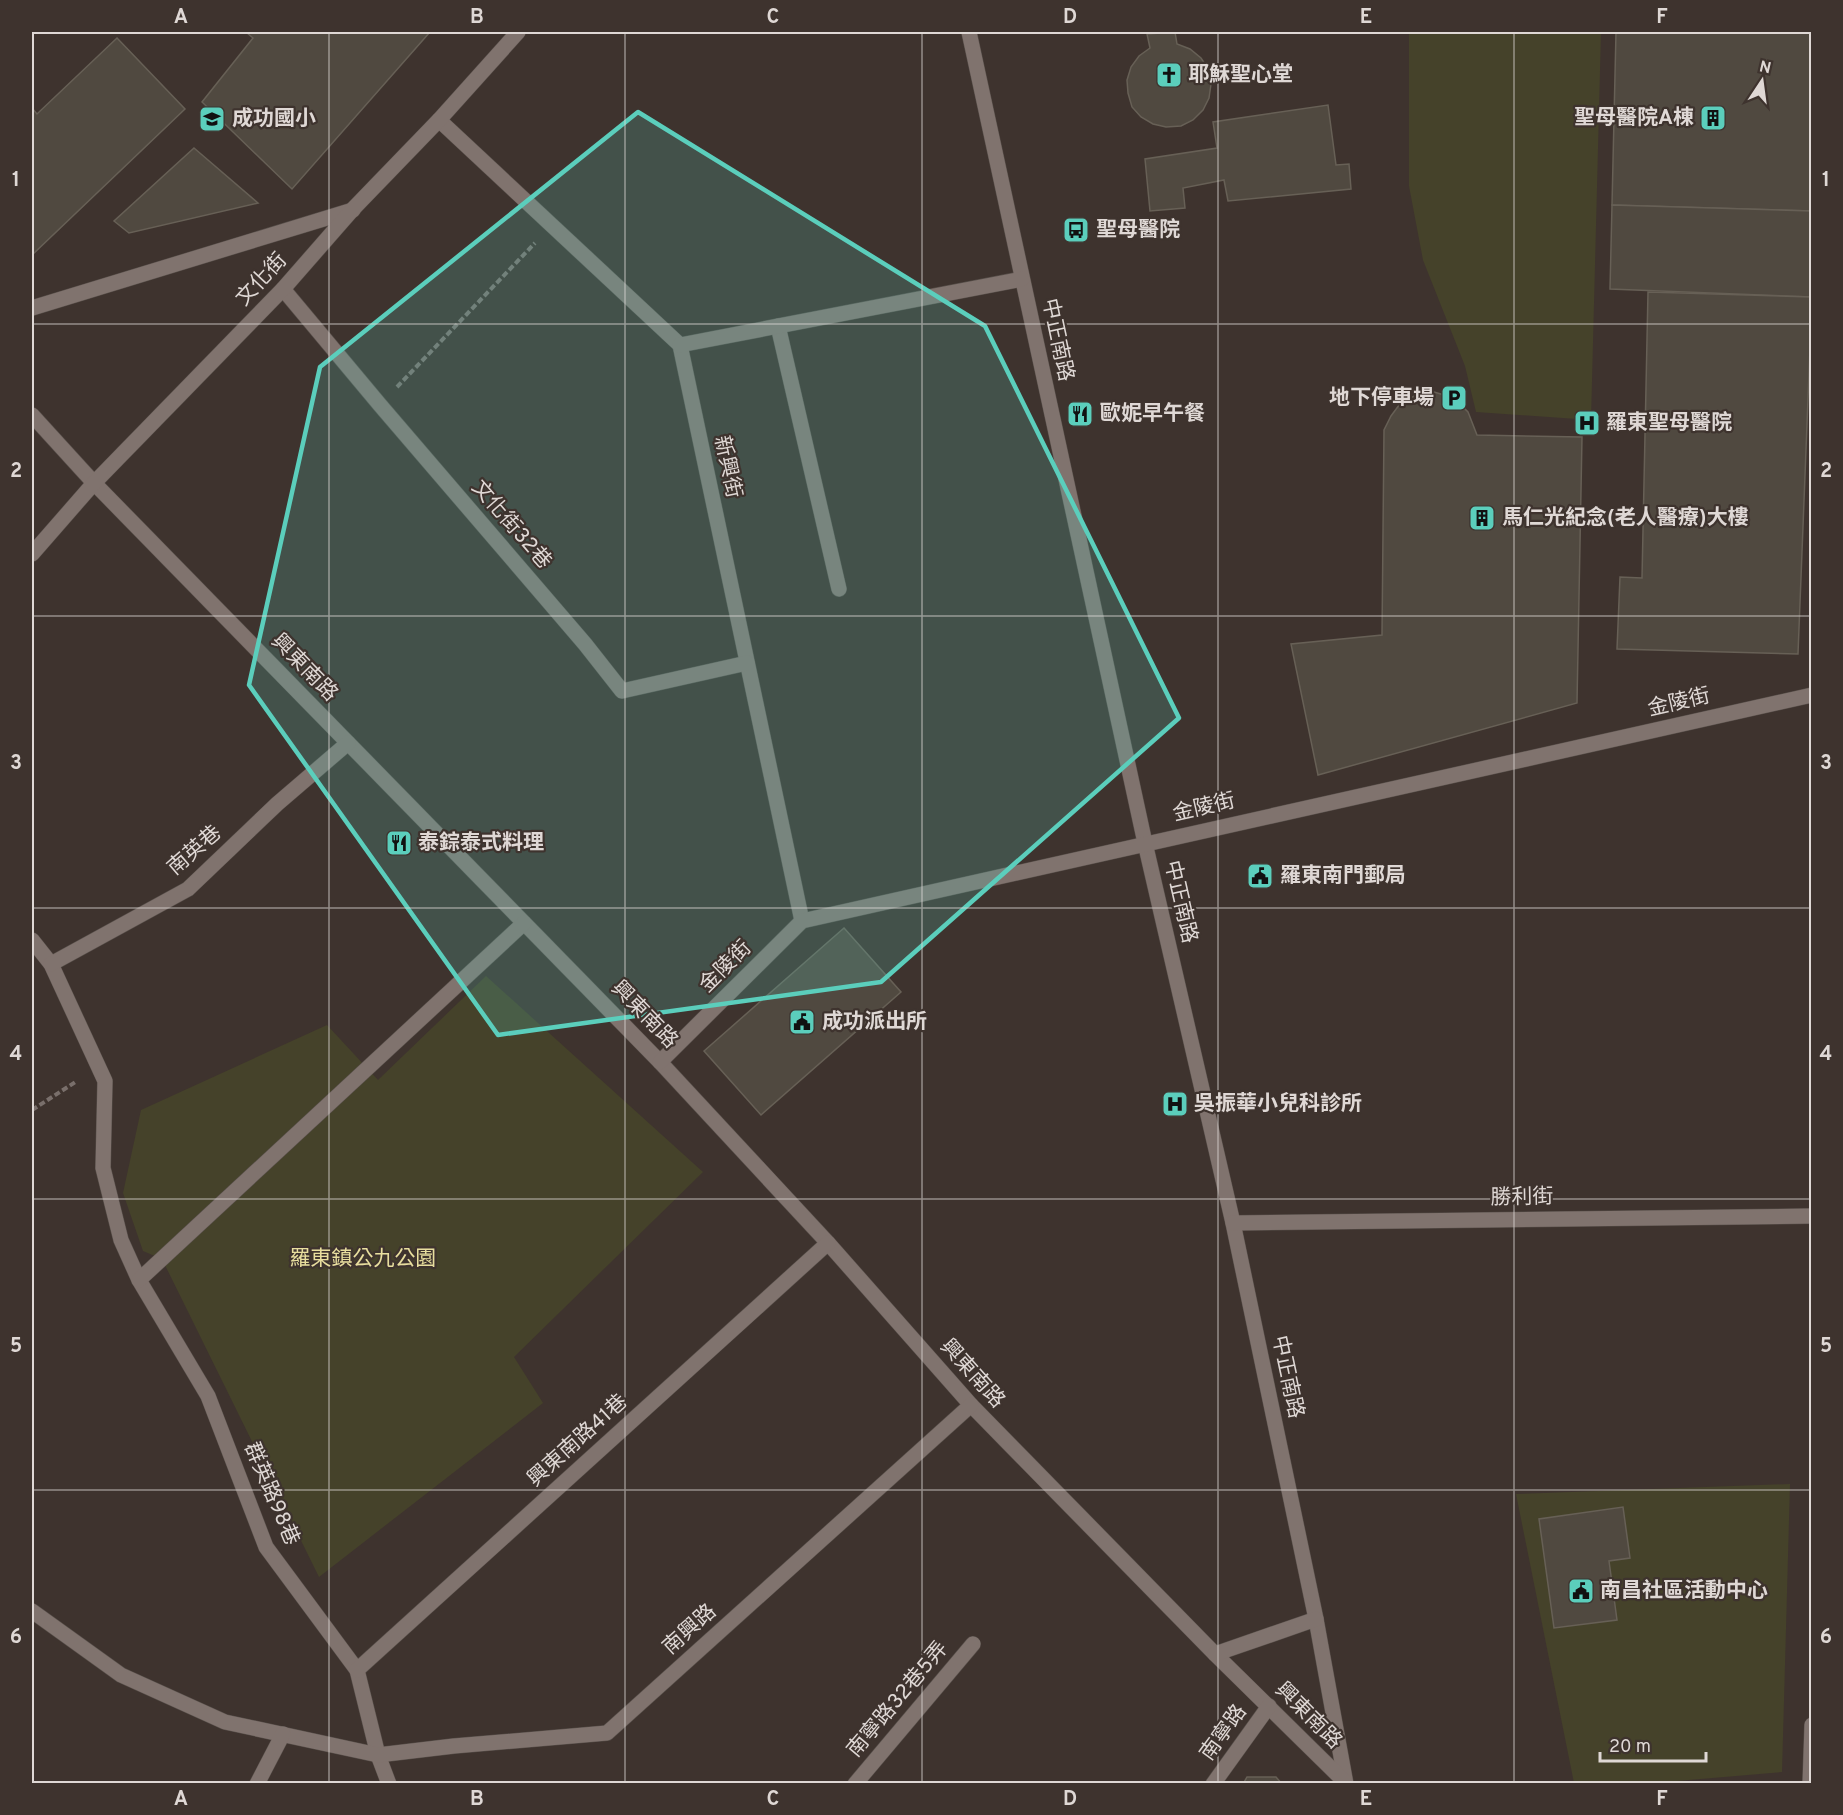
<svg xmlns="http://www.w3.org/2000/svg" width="1843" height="1815" font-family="Overpass,'Noto Sans TC',sans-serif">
<rect width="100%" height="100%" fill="#3e332e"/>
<g fill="#45422a">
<path d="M1409,32H1601L1591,420L1476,412L1465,366L1423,260L1409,186Z"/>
<path d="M486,976L703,1172L514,1357L543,1403L319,1577L162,1259L143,1251L123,1193L141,1110L327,1025L378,1080Z"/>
<path d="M1790,1484L1782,1772L1654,1783H1574L1516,1494Z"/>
</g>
<g fill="#504940" stroke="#676056" stroke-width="1.5">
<path d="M246,32H430L292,189L202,102L253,38Z"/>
<path d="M1175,32L1177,44L1190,49L1201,58L1209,70L1211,84L1209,98L1203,110L1193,120L1181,126L1166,127L1153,124L1141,117L1132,107L1128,93L1127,80L1131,67L1139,56L1150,48L1147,34Z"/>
<path d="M1616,32H1812V211L1612,205Z"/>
<path d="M117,38L185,109L32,255V108L37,114Z"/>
<path d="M1328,105L1336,165L1349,164L1351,189L1228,201L1224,180L1183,188L1185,208L1150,211L1145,159L1217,148L1213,122Z"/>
<path d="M194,148L258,203L129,233L114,221Z"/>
<path d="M1612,205L1812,211V297L1610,289Z"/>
<path d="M1648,292L1812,297L1798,654L1617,649L1620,577L1642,578Z"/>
<path d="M1434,392L1454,398L1468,412L1477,435L1582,437L1577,703L1318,775L1291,644L1382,635L1384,430L1391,416L1402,401L1417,395Z"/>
<path d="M844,928L901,992L761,1115L704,1051Z"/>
<path d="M1623,1507L1630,1558L1609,1561L1617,1620L1554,1628L1539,1519Z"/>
<path d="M1247,1777H1276L1282,1784H1243Z"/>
</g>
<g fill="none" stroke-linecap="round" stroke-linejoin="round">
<g stroke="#58504b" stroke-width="16">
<g id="minor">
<path d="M969,32L1145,843L1233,1223L1316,1619L1346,1784"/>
<path d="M439,120L680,345L802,921"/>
<path d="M283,289L380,405L585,644L622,691L747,663"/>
<path d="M32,308L353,210"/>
<path d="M778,326L839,589"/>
<path d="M680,345L1022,279"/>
<path d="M32,415L94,483L660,1062L828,1243L971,1405L1215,1654L1345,1782"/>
<path d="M32,554L94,483L283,289L353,209L439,120L518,32"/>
<path d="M32,940L51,964L105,1081L103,1168L121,1240L139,1280L208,1396L266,1547L357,1670L378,1755L389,1784"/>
<path d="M51,964L188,889L277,804L348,743"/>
<path d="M660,1062L802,921L1812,695"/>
<path d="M1233,1223L1812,1216"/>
<path d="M139,1280L524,923"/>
<path d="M32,1611L121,1675L225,1722L378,1755L454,1746L607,1733L971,1405"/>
<path d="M1215,1654L1316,1619"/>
<path d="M357,1670L828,1243"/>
<path d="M257,1784L283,1734"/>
<path d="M855,1784L973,1644"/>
<path d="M1213,1784L1269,1706"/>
<path d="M1810,1784L1812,1725"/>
</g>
</g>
<g stroke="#796f6b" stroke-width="4" stroke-dasharray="6 3" stroke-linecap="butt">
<path d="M397,387L535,243"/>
<path d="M32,1110L77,1081"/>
</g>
<use href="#minor" stroke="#80736e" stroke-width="15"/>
</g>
<path fill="#5bcebc" fill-opacity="0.2" stroke="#5bcebc" stroke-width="4.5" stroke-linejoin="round" d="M638,112L985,326L1179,718L881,982L498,1035L249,685L320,367Z"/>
<path fill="none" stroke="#dfd8d5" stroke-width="1.5" stroke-opacity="0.55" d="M329,32V1784M625,32V1784M922,32V1784M1218,32V1784M1514,32V1784M32,324H1812M32,616H1812M32,908H1812M32,1199H1812M32,1490H1812"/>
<defs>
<g id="church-square" transform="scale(1.35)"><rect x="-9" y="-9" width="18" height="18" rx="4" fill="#5bcebc" stroke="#3e332e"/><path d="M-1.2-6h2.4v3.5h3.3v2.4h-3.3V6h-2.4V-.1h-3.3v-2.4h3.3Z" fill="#111"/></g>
<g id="building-square" transform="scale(1.35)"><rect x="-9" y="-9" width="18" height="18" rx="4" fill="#5bcebc" stroke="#3e332e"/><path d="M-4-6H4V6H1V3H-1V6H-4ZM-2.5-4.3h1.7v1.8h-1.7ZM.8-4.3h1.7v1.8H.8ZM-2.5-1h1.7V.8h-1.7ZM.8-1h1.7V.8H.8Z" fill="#111"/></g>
<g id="school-square" transform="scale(1.35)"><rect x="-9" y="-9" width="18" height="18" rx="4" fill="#5bcebc" stroke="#3e332e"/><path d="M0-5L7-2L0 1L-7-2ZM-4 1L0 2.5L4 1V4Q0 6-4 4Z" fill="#111"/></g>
<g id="bus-square" transform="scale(1.35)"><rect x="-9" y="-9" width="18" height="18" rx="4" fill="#5bcebc" stroke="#3e332e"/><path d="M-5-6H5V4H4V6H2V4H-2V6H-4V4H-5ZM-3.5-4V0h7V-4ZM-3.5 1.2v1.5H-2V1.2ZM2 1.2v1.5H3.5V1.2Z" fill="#111"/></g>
<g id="parking-square" transform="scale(1.35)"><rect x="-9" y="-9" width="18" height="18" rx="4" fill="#5bcebc" stroke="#3e332e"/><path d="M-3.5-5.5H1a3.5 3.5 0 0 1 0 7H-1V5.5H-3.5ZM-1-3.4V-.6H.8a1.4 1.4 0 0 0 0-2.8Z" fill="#111"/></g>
<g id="restaurant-square" transform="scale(1.35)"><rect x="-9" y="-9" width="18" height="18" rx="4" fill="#5bcebc" stroke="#3e332e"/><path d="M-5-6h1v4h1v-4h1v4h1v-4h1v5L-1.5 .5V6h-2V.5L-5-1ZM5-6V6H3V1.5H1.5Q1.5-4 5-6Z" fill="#111"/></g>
<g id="hospital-square" transform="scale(1.35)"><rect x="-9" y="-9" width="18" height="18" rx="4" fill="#5bcebc" stroke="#3e332e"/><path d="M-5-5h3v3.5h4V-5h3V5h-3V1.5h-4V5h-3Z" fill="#111"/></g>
<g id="civic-square" transform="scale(1.35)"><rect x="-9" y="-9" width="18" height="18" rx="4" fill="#5bcebc" stroke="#3e332e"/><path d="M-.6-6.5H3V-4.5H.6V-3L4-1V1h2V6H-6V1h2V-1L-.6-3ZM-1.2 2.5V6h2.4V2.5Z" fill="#111"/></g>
</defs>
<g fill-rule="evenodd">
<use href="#church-square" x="1169" y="75"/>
<use href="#building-square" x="1713" y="118"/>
<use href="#school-square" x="212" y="119"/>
<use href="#bus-square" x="1076" y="230"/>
<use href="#parking-square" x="1454" y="398"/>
<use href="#restaurant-square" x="1080" y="414"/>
<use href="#hospital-square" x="1587" y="423"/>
<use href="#building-square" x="1482" y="518"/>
<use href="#restaurant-square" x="399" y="843"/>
<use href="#civic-square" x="1260" y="876"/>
<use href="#civic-square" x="802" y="1022"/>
<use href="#hospital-square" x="1175" y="1104"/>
<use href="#civic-square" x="1581" y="1591"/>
</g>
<g text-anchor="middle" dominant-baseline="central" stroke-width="4.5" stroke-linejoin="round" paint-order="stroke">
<g font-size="21" font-weight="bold" fill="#dfd8d5" stroke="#3e332e" text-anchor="start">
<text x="1188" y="75">耶穌聖心堂</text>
<text x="1694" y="118" text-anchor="end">聖母醫院A棟</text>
<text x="232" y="119">成功國小</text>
<text x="1096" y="230">聖母醫院</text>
<text x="1434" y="398" text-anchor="end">地下停車場</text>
<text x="1100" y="414">歐妮早午餐</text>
<text x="1606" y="423">羅東聖母醫院</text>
<text x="1502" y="518">馬仁光紀念(老人醫療)大樓</text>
<text x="418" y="843">泰錝泰式料理</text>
<text x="1280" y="876">羅東南門郵局</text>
<text x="822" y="1022">成功派出所</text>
<text x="1194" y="1104">吳振華小兒科診所</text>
<text x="1600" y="1591">南昌社區活動中心</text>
</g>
<g font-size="21" fill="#dfd8d5" stroke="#3e332e">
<text transform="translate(262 280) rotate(-47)">文化街</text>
<text transform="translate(1057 340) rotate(78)">中正南路</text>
<text transform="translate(727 467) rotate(78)">新興街</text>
<text transform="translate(511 525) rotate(49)">文化街32巷</text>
<text transform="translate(304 668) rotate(46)">興東南路</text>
<text transform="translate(1679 703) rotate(-13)">金陵街</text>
<text transform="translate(1204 808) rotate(-13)">金陵街</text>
<text transform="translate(195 851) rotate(-41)">南英巷</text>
<text transform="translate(1180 902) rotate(77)">中正南路</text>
<text transform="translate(726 967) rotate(-45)">金陵街</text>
<text transform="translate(644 1015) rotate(46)">興東南路</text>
<text transform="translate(1522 1198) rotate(-1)">勝利街</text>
<text transform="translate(972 1374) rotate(48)">興東南路</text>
<text transform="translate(1287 1377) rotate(78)">中正南路</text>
<text transform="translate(578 1441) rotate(-42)">興東南路41巷</text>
<text transform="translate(271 1494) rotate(67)">群英路98巷</text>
<text transform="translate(690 1630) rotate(-42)">南興路</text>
<text transform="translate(898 1700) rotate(-50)">南寧路32巷5弄</text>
<text transform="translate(1308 1716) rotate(45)">興東南路</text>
<text transform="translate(1224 1733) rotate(-54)">南寧路</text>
</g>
<g font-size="21" fill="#e8de9e" stroke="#3e332e">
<text x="363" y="1259">羅東鎮公九公園</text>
</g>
</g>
<rect width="1843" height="1815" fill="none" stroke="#3e332e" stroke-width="66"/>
<g transform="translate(1762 81) rotate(13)" stroke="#3e332e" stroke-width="4.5" paint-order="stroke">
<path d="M0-4.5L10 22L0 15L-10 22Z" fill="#dfd8d5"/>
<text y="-9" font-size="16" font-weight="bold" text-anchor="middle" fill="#dfd8d5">N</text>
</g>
<path d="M1600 1752v9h106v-9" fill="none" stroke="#dfd8d5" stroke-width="3"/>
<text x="1609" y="1752" font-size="18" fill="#dfd8d5" stroke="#3e332e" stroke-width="4.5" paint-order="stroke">20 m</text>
<rect x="33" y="33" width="1777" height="1749" fill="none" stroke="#dfd8d5" stroke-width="2"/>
<g font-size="20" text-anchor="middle" font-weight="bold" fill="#dfd8d5">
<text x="181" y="23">A</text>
<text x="477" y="23">B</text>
<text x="773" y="23">C</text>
<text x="1070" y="23">D</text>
<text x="1366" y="23">E</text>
<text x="1662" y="23">F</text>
<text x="16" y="186">1</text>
<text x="1826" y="186">1</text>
<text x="16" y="477">2</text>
<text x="1826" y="477">2</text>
<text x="16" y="769">3</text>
<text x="1826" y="769">3</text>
<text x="16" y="1060">4</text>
<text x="1826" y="1060">4</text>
<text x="16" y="1352">5</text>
<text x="1826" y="1352">5</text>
<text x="16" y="1643">6</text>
<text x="1826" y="1643">6</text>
<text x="181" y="1805">A</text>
<text x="477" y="1805">B</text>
<text x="773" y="1805">C</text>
<text x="1070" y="1805">D</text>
<text x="1366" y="1805">E</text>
<text x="1662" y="1805">F</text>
</g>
</svg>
